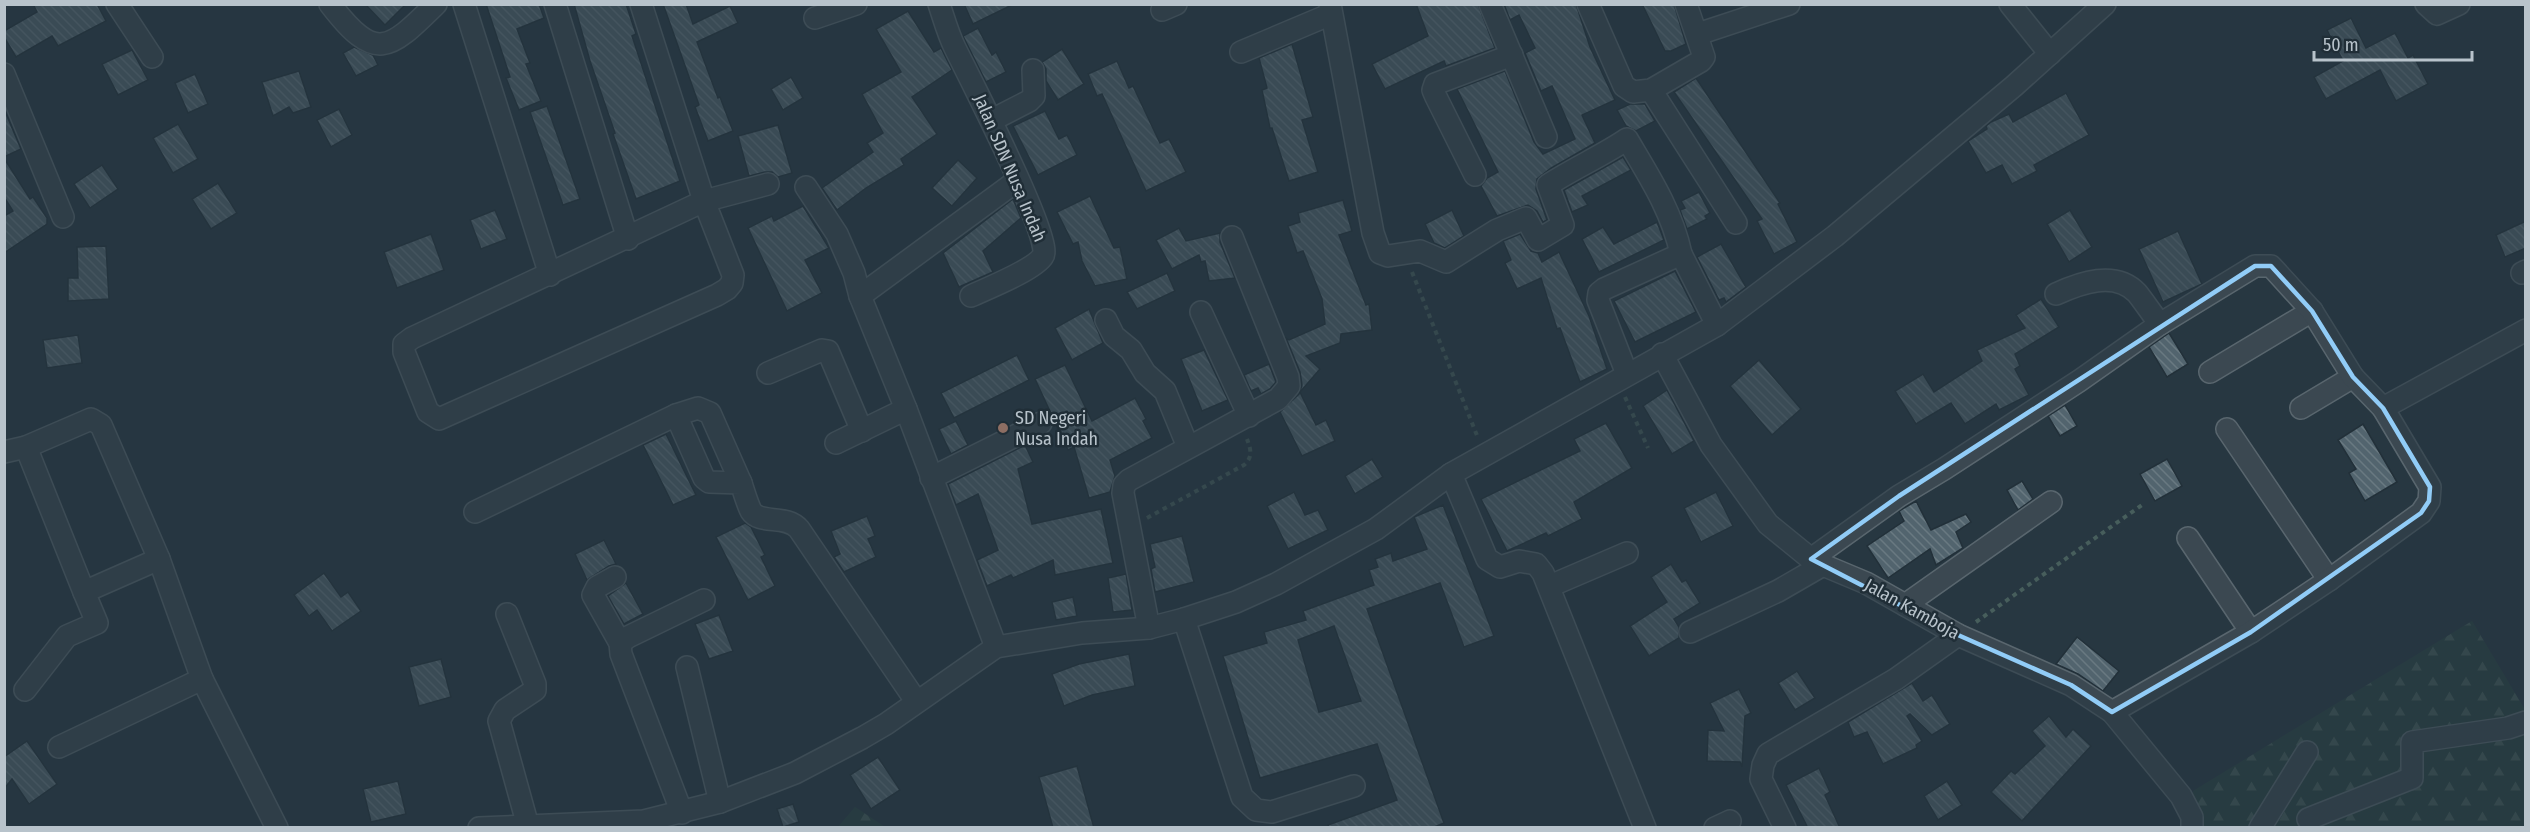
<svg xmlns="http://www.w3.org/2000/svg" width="2530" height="832" font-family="'Fira Sans Condensed',sans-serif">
<defs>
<pattern id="forest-firs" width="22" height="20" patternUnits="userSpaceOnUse" patternTransform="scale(1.5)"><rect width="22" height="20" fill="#294240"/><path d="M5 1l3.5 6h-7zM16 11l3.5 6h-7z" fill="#465c5a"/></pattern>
<pattern id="building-back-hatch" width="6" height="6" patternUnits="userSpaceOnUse" patternTransform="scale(1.5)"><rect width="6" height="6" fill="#52646e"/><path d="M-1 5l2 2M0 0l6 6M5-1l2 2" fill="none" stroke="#697981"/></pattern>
</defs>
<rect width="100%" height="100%" fill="#273741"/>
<g fill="url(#forest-firs)">
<path d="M2472,621L2525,710V827H2194L2193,791Z"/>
<path d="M855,807L885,827H838Z"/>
</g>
<g fill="url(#building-back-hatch)" stroke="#223039" stroke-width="1.5" fill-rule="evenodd">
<path d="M33,4H97L106,21L58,46L52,36L16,57L4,37V31L37,12Z"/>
<path d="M365,4H406L385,25Z"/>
<path d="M486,4H539L544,18L517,29L530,63L526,64L541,101L519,110L506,78L510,77Z"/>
<path d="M574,4H626L636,34L632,36L680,181L636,199L613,134L615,133L590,61Z"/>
<path d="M663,4H686L693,24L730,6L738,23L697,42L718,98L720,97L733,131L708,141L695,107L699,105Z"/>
<path d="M964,4H1014L973,24Z"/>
<path d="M1416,4H1478L1495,48L1446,66L1444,61L1385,89L1372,64L1428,36Z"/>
<path d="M1504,4H1576L1590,47L1615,100L1582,115L1595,143L1551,168L1537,179L1536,189L1547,220L1543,222L1537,211L1528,205L1497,216L1481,186L1487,178L1498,172L1457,89L1505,71L1534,142L1543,154L1575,139L1552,86L1541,91L1525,53L1535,48L1519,15L1510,20Z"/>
<path d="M1642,4H1674L1686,44L1671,51H1665Z"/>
<path d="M908,11L934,52L941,48L952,70L912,97L937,134L901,159L904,165L866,188L837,210L822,188L873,152L867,143L883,133L862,94L901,72L876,29Z"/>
<path d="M2351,18L2366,48L2395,33L2408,58L2413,55L2428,84L2396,101L2380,70L2326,99L2314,77L2343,61L2327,30Z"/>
<path d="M978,28L992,55L996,52L1006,72L986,82L963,36Z"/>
<path d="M1292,44L1313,117L1302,120L1318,172L1289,181L1272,128H1270L1262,90L1267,88L1259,58Z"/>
<path d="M354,47L373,55L378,65L356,76L343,53Z"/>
<path d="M1062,49L1084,84L1058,100L1046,81V69L1042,62Z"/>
<path d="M132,50L148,80L118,95L102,64Z"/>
<path d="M1117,61L1129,88L1133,86L1160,143L1169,139L1186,172L1146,191L1102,94L1097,96L1088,74Z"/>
<path d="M299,71L311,107L293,113L289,107L273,116L262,82Z"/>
<path d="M195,74L208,104L188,113L175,83Z"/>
<path d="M791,77L803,98L783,110L771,89Z"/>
<path d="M1696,78L1780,203L1778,204L1797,242L1774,254L1757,221L1762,219L1674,92Z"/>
<path d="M2066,93L2089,135L2034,165L2037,171L2012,184L2002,165L1986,173L1968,141L1987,129L1986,126L1991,122L2009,114L2013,122Z"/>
<path d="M1630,104H1645L1655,121L1636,131L1626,126L1617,110Z"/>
<path d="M547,106L580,199L563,205L530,112Z"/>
<path d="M4,109L21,149L4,157Z"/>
<path d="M339,109L352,135L331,147L317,120Z"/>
<path d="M1045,111L1059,139L1067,135L1077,155L1038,175L1013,126Z"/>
<path d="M178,124L198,159L173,173L153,138Z"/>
<path d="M778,125L792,173L778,177L772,172H765L749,176L738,136Z"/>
<path d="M1623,157L1631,170L1582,196L1588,205L1572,212L1564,190Z"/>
<path d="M4,158L30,199L33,197L47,218V224L4,253V216L13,211L4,197Z"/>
<path d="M958,160L977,178L952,206L932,188Z"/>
<path d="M102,165L118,189L90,208L74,184Z"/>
<path d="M218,183L237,213L211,229L192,199Z"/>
<path d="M1699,192L1710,213L1705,216L1707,219L1687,229L1680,210L1685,208L1681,201Z"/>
<path d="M1090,196L1114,248L1120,247L1127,279L1095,286L1082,261L1078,242L1073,244L1057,212Z"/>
<path d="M1013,199L1021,218L983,251L993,272L959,287L943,253Z"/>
<path d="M1343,200L1352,231L1339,235L1366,305L1369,304L1372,330L1341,334L1340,343L1306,356L1320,369L1300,392L1316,425L1326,420L1335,441L1302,456L1280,412L1299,394L1302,385L1300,372L1286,338L1289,340L1325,324L1322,299L1303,251L1297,253L1288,226L1300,222L1298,213Z"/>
<path d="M803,206L829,248L805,260L822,293L787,311L748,228L772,216L774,221Z"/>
<path d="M495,210L507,239L481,249L470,220Z"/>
<path d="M1452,210L1464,236L1445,248L1434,243L1425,224Z"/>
<path d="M2070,210L2092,247L2069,262L2047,224Z"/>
<path d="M2526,221V248L2505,257L2496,235Z"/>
<path d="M1657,222L1664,240L1599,272L1582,239L1603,227L1614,244Z"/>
<path d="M1179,228L1186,241L1220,233V242L1235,278L1209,281L1205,261L1201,262L1199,255L1172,269L1156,240Z"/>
<path d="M2178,231L2202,284L2163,302L2139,249Z"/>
<path d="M431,234L444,270L397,288L384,252Z"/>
<path d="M1520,234L1531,251L1538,253L1542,262L1559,252L1589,316L1607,369L1580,382L1560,328L1557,329L1541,278L1517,289L1505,263L1511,260L1503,241Z"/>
<path d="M1721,244L1746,287L1726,302L1724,298L1719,300L1697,257Z"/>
<path d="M106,246L109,299L68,301V278H78L77,247Z"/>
<path d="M1675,271L1696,312L1635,342L1614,301Z"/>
<path d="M1167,273L1175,291L1137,309L1127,292Z"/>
<path d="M2041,299L2059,327L2015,354L2020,366L2015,369L2029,395L1999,410L1996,404L1965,424L1951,403L1916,424L1895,391L1923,374L1934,392L1982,361L1977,350L2025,328L2016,315Z"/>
<path d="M1089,309L1103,343L1072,360L1055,328Z"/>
<path d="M2169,333L2188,364L2167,377L2149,347Z"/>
<path d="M78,335L82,363L47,368L43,340Z"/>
<path d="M1204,350L1228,400L1202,411L1181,359Z"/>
<path d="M1017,355L1029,380L954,418L941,393Z"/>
<path d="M1759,360L1801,409L1772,435L1730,386Z"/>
<path d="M1269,364L1276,382L1270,389L1261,394L1258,388L1251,391L1244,375Z"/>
<path d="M1065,365L1092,421L1135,398L1146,419L1143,421L1152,438L1110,460L1115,476L1110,492L1089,498L1074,447L1068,450L1035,379Z"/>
<path d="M1667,390L1694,441L1672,454L1643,406Z"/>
<path d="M2065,405L2077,426L2060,436L2048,416Z"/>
<path d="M956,421L968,445L951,454L939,429Z"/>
<path d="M1606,423L1632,468L1574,502L1582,519L1548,536L1546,533L1507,551L1481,499L1580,451L1574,439Z"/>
<path d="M2363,424L2397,482L2365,501L2349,473L2356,469L2338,440Z"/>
<path d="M666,434L696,495L673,505L643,445Z"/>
<path d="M1025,445L1033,462L1018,469L1032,524L1101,509L1113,563L1055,575L1053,560L1013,578L1011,575L987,586L977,560L998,550L978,494L956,505L948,484Z"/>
<path d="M1372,459L1383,477L1355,494L1345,476Z"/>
<path d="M2167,459L2182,486L2155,501L2140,474Z"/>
<path d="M2022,481L2033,499L2018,510L2007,490Z"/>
<path d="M1294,492L1305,515L1318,510L1328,530L1288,549L1267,506Z"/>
<path d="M1716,492L1733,526L1701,542L1684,508Z"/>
<path d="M1916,501L1931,530L1966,514L1971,522L1956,532L1963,548L1936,565L1930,549L1888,578L1867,546L1904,521L1899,511Z"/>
<path d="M1443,505L1494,636L1464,647L1440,583L1367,609L1444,823L1432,828H1329L1328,825L1397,800L1377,744L1260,778L1223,656L1267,643L1264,632L1306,620L1303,611L1374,585L1369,570L1378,567L1375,559L1391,553L1393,561L1427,549L1414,517ZM1334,626L1361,701L1319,712L1298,640Z"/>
<path d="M867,516L875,536L868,539L876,557L844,572L834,557L840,554L831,531Z"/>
<path d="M745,523L751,527L765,555L761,557L775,586L748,600L716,537Z"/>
<path d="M1182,536L1194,582L1155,592L1151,569L1155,567L1150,544Z"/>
<path d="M604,540L616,564L609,566L587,580L575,554Z"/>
<path d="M1671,564L1682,582L1686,580L1700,603L1674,619L1679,627V638L1649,656L1630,626L1667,602L1651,577Z"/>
<path d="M324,573L341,597L348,592L361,611L332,631L317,610L309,616L294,595Z"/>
<path d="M1126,574L1132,610L1113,612L1108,578Z"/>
<path d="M626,583L643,614L624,624L608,596Z"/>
<path d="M1073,597L1077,616L1056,620L1052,602Z"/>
<path d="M719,615L733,651L709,659L695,624Z"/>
<path d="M2077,637L2119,671L2103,691L2078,674L2056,664Z"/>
<path d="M1129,654L1135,686L1092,695L1064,706L1052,674L1079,664Z"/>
<path d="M441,659L451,697L419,706L409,667Z"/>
<path d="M1797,671L1815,698L1795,710L1778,683Z"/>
<path d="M1912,683L1923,701L1932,695L1950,724L1932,735L1910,714L1907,716L1922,741L1916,745L1917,748L1883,764L1867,732L1854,737L1848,722Z"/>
<path d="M1739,689L1751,713L1745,716L1742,767L1740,762L1707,761L1708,730L1724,731L1710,703Z"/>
<path d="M2049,716L2066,737L2073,729L2091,746L2022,821L1991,792L2011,771L2015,774L2045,746L2032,731Z"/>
<path d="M27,741L57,784L29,804L12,779L4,789V757Z"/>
<path d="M878,757L900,790L871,809L850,775Z"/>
<path d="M1077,766L1094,828H1053L1039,777Z"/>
<path d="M1819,768L1830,792L1825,795L1840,828H1808L1786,785Z"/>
<path d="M398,781L406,814L371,822L363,789Z"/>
<path d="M1947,781L1962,805L1938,820L1924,796Z"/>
<path d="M793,804L799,822L783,827L777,809Z"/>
</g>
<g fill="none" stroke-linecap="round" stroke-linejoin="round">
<g stroke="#59666e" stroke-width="24">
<g id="minor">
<path d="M117,4L152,57"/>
<path d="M330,4C376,64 389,50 436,4"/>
<path d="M464,4L550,275"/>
<path d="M555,4L628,239"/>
<path d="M641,4L704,201L733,275L732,283L727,289L717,295L439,419L428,412L404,352V344L412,338L704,201L768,184"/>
<path d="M939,4C944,19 948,34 955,48C967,73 1054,241 1043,256C1034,270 988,288 971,296"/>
<path d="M1330,4L1373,233L1380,253L1388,256L1420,251L1446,262L1497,230L1526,218L1538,240L1563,225L1548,185C1574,168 1602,156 1627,139C1649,176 1672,211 1681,254"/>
<path d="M1490,4L1546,137"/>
<path d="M1588,4L1624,86L1633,92L1651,90L1701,61L1704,57L1686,4"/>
<path d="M2010,4L2050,54"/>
<path d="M2426,4L2437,14L2459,4"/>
<path d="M1162,10L1176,4"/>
<path d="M815,18L856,4"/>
<path d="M1698,34L1789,4"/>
<path d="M1241,52L1331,14"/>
<path d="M4,74L63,217"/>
<path d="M1651,90L1736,223"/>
<path d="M992,120L1029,101L1034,96L1033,70"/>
<path d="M1475,175L1436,97L1433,90L1435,84L1512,55"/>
<path d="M806,187L837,234L854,273L860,296L906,409L996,647"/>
<path d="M2522,273L2526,271"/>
<path d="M2056,294C2080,283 2115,270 2137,293C2145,303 2152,314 2160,324"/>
<path d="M860,296L1018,180"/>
<path d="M1201,312L1249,416"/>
<path d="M1106,320L1114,336L1131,350L1145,373L1165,391L1188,447"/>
<path d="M1662,354L1711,445L1768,524L1811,559L1823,565L1866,583L1958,635L2071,685L2112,712L2181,796L2192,817V828"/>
<path d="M2210,372L2312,311"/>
<path d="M768,373L822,350L828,351L862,431"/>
<path d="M1627,374L1598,300L1599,293L1604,289L1681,254L1717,325"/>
<path d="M2301,408L2353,377"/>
<path d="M676,415L704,478L709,482L741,483C744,492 747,503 751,511C760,525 786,514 799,529L916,701"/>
<path d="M2227,429L2329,580"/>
<path d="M836,443L906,409"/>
<path d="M26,447L84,592"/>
<path d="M4,452L26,447L91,419L101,425L159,559L202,679L277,828"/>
<path d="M1451,474L1487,559L1500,567L1519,561L1536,564L1543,573L1645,828"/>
<path d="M931,478L1041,423"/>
<path d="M475,512L676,415L698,408L710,413L741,483"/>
<path d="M2188,538L2251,632"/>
<path d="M1811,559L1899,496L1944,469L2079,381L2160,324L2255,266H2271L2312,311L2353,377L2383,408"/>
<path d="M615,577L597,587L593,595L620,643L621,654L682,813"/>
<path d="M1550,586L1627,553"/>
<path d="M1905,605L2051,502"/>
<path d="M507,614L535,684V690L505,710L499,721L528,826"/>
<path d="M1184,619L1242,797L1256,810L1272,812L1354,786"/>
<path d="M1149,628L1123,493L1124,485L1129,480L1278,399L1289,386L1288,377L1232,237"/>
<path d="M1690,632L1778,591L1823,565"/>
<path d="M620,643L628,637L704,600"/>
<path d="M687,667L720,802"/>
<path d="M25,690L67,636L97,623L84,592L159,559"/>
<path d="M2112,712L2251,632L2329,580L2421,513L2429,501L2430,487L2383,408L2526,330"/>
<path d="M59,747L202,679"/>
<path d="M2308,819L2412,778V742L2508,728L2526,722"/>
<path d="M479,828L644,821L720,802L795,773L862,738L886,724L996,647L1082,633L1149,628L1184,619L1236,602L1276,584L1376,529L1451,474L1717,325L1835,236L2014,86L2105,4"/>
<path d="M1715,828L1730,821"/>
<path d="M1785,828L1761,779L1763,765L1768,754L1896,679L1958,635"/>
<path d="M2260,828L2307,752"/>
</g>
</g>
<g stroke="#475e5c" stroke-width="4" stroke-dasharray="4.5 4.5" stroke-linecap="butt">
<path d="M1412,272L1478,438"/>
<path d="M1625,397L1648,448"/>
<path d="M1147,518L1244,465C1253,457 1251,450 1247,439"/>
<path d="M1976,622L2142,505"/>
</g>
<use href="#minor" stroke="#3b4851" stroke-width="21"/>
</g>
<path d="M0 0H2530V832H0ZM2255,266H2271L2312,311L2353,377L2383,408L2430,487L2429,501L2421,513L2251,632L2112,712L2071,685L1958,635L1811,559L1899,496Z" fill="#273741" fill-opacity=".55" fill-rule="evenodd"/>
<path fill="none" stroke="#91ccf7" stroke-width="4.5" stroke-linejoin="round" d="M2255,266H2271L2312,311L2353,377L2383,408L2430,487L2429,501L2421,513L2251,632L2112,712L2071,685L1958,635L1811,559L1899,496Z"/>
<circle fill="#8d6e63" stroke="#202e37" stroke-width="2" cx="1003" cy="428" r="6"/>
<g text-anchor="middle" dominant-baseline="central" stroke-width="5" stroke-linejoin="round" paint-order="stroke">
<g font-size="18" fill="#b8c3cb" stroke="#202e37">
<text transform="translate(1010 168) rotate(67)">Jalan SDN Nusa Indah</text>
<text transform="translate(1912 609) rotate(29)">Jalan Kamboja</text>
</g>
<g font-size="18" fill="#b8c3cb" stroke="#202e37" text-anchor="start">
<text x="1015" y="418">SD Negeri<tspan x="1015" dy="21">Nusa Indah</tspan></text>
</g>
</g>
<rect width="2530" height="832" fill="none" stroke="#b8c3cb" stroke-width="12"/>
<path d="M2314 51v9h158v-9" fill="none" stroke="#b8c3cb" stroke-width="3"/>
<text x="2323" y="51" font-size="18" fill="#b8c3cb" stroke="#202e37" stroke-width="4.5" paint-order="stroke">50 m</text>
</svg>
